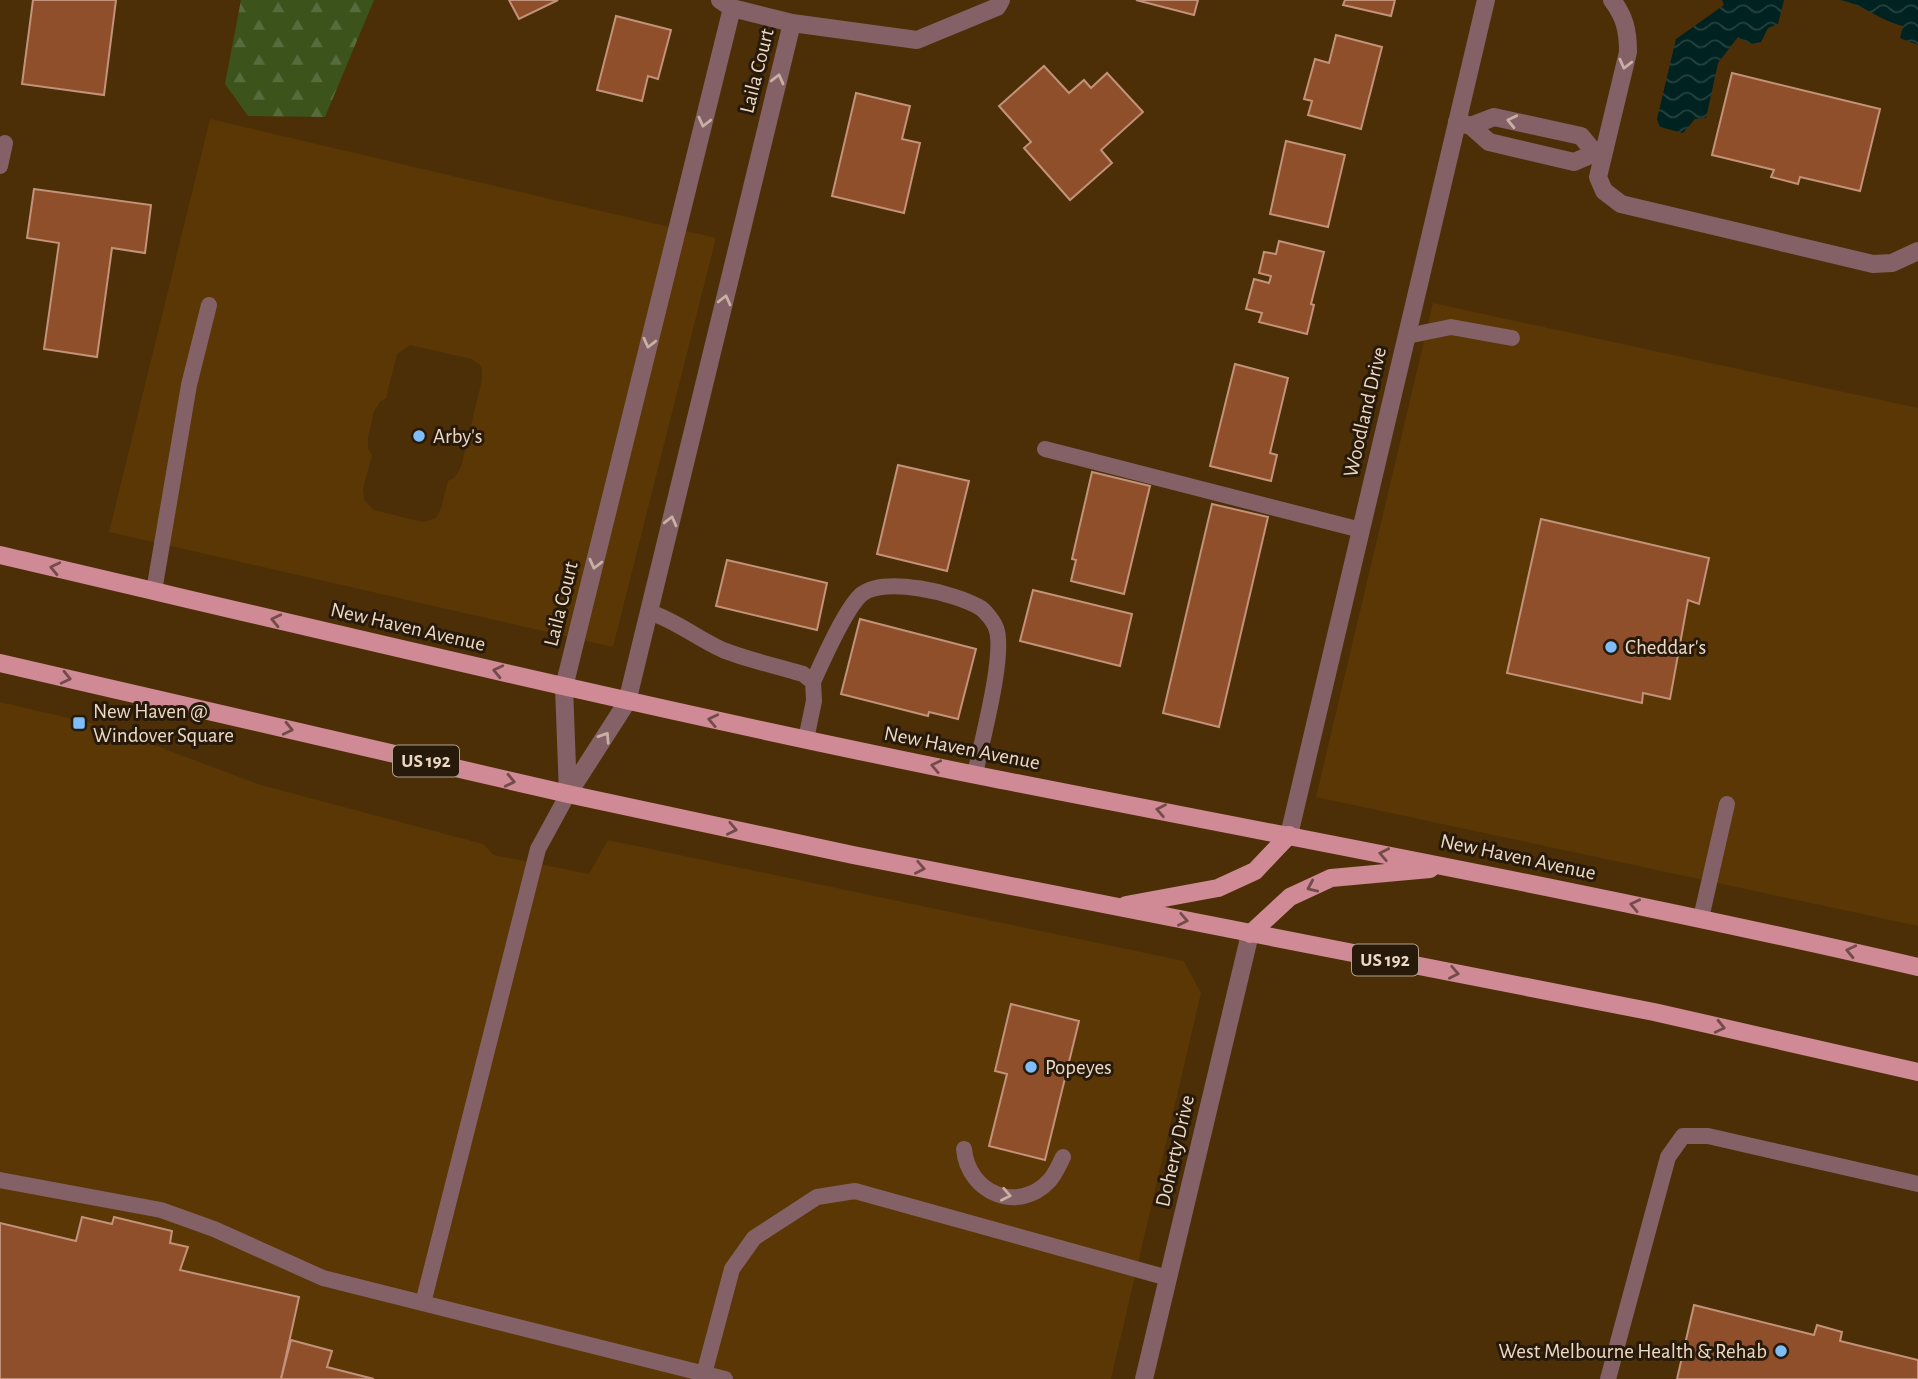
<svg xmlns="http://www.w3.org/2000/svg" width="1918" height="1379" font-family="'Alegreya Sans',sans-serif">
<defs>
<pattern id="forest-firs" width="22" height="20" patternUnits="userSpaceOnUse" patternTransform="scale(1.75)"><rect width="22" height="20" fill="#3c531c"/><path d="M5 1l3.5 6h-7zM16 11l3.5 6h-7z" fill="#586b3c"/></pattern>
<pattern id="water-waves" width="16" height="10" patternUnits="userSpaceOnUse" patternTransform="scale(1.75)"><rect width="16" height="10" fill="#002220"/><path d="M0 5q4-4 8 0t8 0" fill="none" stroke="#26423f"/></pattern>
</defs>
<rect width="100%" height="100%" fill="#4c2f06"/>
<g fill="#5a3705" fill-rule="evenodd">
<path d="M210,119L716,238L613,647L109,532ZM410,345L471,359L479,364L482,369V380L461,467L455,477L448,481L441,508L436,518L422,522L374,510L364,500L363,489L372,455L368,449V438L374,411L380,402L386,398L397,354Z"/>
<path d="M1433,303L1918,408V926L1316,797Z"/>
<path d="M0,702L103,726L261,785L483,844L494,855L589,874L608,840L1184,961L1201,993L1111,1379H0Z"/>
</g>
<path fill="url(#forest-firs)" d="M241,0H374L325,117L248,116L225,84Z"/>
<g fill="url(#water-waves)">
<path d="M1722,0H1784L1778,24L1768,28L1761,42L1751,44L1738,37L1718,63L1706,118L1695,119L1683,133L1660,127L1657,119L1676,39L1724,5Z"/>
<path d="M1840,0H1918V45L1900,38L1903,26C1878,20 1865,5 1840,0Z"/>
</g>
<g fill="#904f2b" stroke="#c2927a" stroke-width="2">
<path d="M33,0H116L104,95L22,84Z"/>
<path d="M509,0H558L519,19Z"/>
<path d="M1136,0H1198L1194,15Z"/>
<path d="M1345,0H1395L1391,16L1343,5Z"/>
<path d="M616,16L671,30L658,79L648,76L642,101L597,90Z"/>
<path d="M1336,35L1382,47L1361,129L1308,115L1312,101L1304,99L1315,59L1329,63Z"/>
<path d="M1044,66L1069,93L1084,80L1091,88L1107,73L1143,112L1101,150L1112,163L1070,200L1024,148L1031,142L999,106Z"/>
<path d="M1732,73L1880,109L1860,191L1800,177L1798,184L1771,177L1774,170L1712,155Z"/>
<path d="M856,93L910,106L902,139L920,143L904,213L832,196Z"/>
<path d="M1286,141L1345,155L1328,227L1270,214Z"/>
<path d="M34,189L151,205L145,253L112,248L97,357L44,349L59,243L27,238Z"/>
<path d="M1279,241L1324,252L1311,304L1314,305L1307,334L1259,322L1262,313L1246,309L1254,279L1269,283L1271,276L1259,273L1264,252L1276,254Z"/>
<path d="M1235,364L1288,378L1270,453L1277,455L1271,481L1210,466Z"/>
<path d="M898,465L969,481L947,571L877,554Z"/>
<path d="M1092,472L1150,486L1124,594L1071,581L1076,560L1072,559Z"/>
<path d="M1212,504L1268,517L1219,727L1163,713Z"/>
<path d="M1541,519L1709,558L1699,604L1688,600L1670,699L1643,693L1642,703L1507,673Z"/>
<path d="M727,560L827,583L817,630L716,606Z"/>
<path d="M1033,590L1132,614L1120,666L1020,641Z"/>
<path d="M860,619L976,649L958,719L929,712L928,716L841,694Z"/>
<path d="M1011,1004L1079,1021L1045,1160L989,1146L1007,1074L995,1071Z"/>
<path d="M82,1217L112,1224L114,1217L172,1231L170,1243L188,1247L180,1270L299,1297L281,1379H0V1223L76,1241Z"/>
<path d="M1694,1305L1814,1335L1817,1325L1842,1332L1840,1341L1918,1360V1379H1677Z"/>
<path d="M291,1340L332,1351L327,1367L374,1379H281Z"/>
</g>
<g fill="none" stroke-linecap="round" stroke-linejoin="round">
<g stroke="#836166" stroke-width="16">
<path d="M0,166L5,143"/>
<path d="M1407,336L1451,327L1512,338"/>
<path d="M1045,449L1361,530"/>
<path d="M154,591L189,385L209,305"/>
<path d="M649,612C675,620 698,639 723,650C748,660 777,666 803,674L813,682L814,701L806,739"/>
<path d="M813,682C822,662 846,607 862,594C885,576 955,593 979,607C985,610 994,622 996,628C1006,653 981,744 975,774"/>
<path d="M1701,918L1727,804"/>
<path d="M964,1149C968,1193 1018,1214 1049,1181C1055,1175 1059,1165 1063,1157"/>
<path d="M0,1180L161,1210L214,1229L323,1278L725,1379"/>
<path d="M423,1303L538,849L568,794"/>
<path d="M704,1374L732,1269L754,1238L817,1197L855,1191L1168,1278"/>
<path d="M1608,1379L1668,1157L1683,1136H1708L1918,1184"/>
</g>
<g stroke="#836166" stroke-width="18">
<path d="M720,0L732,8L792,23L917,40L997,7L1001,0"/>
<path d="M1612,0C1625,17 1628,31 1628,52L1598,177L1604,191L1621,204L1873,264L1892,263L1918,251"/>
<path d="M1457,122L1471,126L1489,142L1574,162L1595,153L1602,155"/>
<path d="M1471,126L1494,117L1581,136L1595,153"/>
<path d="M568,794L627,702L792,23"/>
<path d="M568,794L564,687L732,8"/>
<path d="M1289,835L1486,0"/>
<path d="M1144,1379L1250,934"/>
</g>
<g stroke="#cf8a95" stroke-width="18">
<path d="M0,555C326,631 652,710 981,776C1294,838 1607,895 1918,967"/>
<path d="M0,663L568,794L853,855L1654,1012L1918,1072"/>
<path d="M1126,905L1218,888L1255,871L1289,835"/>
<path d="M1250,934L1290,897L1331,878L1430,869"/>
</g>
</g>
<defs><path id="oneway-chevron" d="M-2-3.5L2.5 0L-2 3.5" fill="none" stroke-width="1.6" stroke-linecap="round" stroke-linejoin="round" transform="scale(1.75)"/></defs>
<g stroke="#c8b0a4">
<use href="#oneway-chevron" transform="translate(1625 64) rotate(104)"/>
<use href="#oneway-chevron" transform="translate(778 79) rotate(-76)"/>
<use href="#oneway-chevron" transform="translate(1512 121) rotate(-167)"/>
<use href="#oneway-chevron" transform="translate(704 122) rotate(104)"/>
<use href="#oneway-chevron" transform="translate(725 300) rotate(-76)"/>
<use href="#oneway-chevron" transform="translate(649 343) rotate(104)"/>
<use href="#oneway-chevron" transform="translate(671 521) rotate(-76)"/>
<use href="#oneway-chevron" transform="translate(595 564) rotate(104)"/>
<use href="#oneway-chevron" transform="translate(605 737) rotate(-57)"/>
<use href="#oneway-chevron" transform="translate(1006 1195) rotate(11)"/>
</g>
<g stroke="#734c49">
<use href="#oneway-chevron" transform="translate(55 568) rotate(-167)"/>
<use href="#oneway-chevron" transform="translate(276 620) rotate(-167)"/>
<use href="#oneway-chevron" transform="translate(498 671) rotate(-167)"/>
<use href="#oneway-chevron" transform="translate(66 678) rotate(13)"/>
<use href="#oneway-chevron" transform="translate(713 720) rotate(-168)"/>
<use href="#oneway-chevron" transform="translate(288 729) rotate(13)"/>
<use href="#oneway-chevron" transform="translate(936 766) rotate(-168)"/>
<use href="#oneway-chevron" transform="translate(510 781) rotate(13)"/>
<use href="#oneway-chevron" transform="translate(1161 810) rotate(-169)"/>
<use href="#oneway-chevron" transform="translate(732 829) rotate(12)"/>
<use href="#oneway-chevron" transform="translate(1384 854) rotate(-169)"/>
<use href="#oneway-chevron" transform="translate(920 868) rotate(11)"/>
<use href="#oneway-chevron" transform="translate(1312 887) rotate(156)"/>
<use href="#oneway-chevron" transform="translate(1635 905) rotate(-168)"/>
<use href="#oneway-chevron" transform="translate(1183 920) rotate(11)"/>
<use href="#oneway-chevron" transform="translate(1851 951) rotate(-167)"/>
<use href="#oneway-chevron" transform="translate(1454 973) rotate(11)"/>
<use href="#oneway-chevron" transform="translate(1720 1027) rotate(13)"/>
</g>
<g fill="#7fbdf9" stroke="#281a0b" stroke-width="2.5">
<circle cx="419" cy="436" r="7"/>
<circle cx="1611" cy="647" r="7"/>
<rect x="72" y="716" width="14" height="14" rx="3.5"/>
<circle cx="1031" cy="1067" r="7"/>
<circle cx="1781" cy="1351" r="7"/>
</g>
<g text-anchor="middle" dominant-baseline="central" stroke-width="6" stroke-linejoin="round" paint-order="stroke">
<g fill="#281a0b" stroke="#b2a08e" stroke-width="2">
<rect x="393" y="745.5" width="66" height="31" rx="5"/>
<rect x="1352" y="944.5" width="66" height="31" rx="5"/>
</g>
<g font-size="19" font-weight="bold" fill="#eddac6">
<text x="426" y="761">US 192</text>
<text x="1385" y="960">US 192</text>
</g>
<g font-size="21" fill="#eddac6" stroke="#281a0b">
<text transform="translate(757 71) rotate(-76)">Laila Court</text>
<text transform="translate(1365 412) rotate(-77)">Woodland Drive</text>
<text transform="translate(561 604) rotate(-76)">Laila Court</text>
<text transform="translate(408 627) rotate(13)">New Haven Avenue</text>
<text transform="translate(962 748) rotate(11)">New Haven Avenue</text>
<text transform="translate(1518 857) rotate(12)">New Haven Avenue</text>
<text transform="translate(1175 1151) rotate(-77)">Doherty Drive</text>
</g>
<g font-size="21" fill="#eddac6" stroke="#281a0b" text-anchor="start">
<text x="433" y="436">Arby's</text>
<text x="1625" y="647">Cheddar's</text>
<text x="93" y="711">New Haven @<tspan x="93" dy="24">Windover Square</tspan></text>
<text x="1045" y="1067">Popeyes</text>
<text x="1767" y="1351" text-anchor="end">West Melbourne Health &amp; Rehab</text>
</g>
</g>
</svg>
